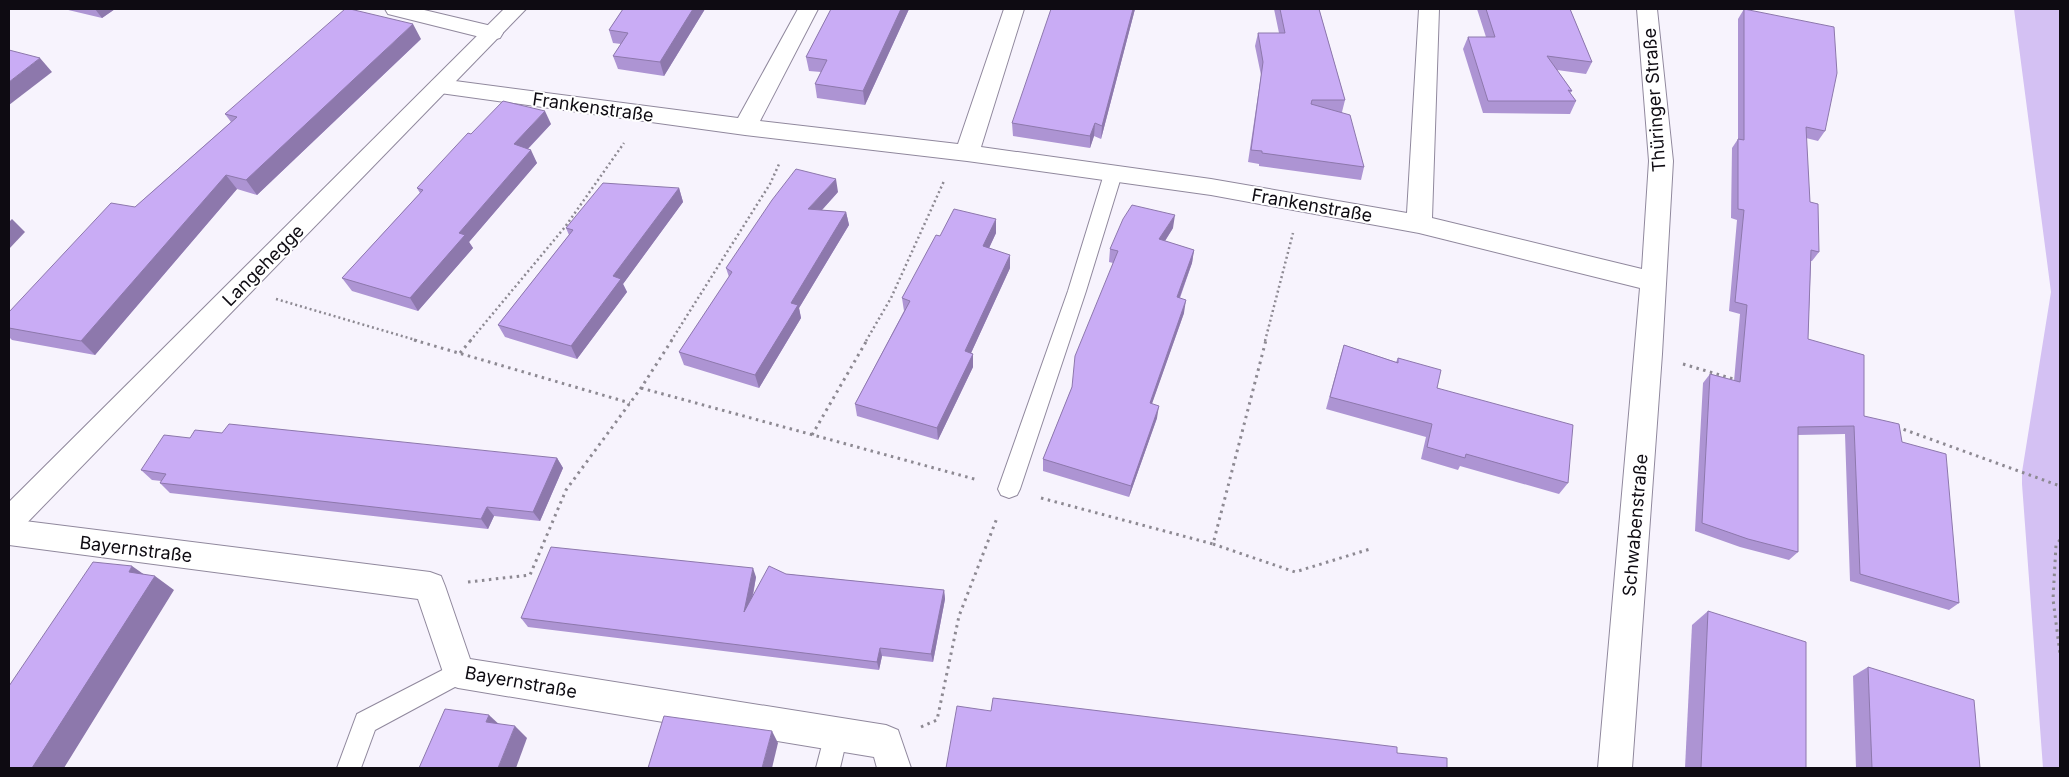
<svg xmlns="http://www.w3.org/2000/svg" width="2069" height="777" font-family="Inter,sans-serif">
<rect width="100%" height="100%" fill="#f7f3fd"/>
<path fill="#d4c1f3" d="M2014,9H2060V768H2043L2022,484V472L2051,292Z"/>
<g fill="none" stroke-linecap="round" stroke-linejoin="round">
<g stroke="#90889d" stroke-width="2">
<g id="service">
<path d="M1113,168L1119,170L1122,174L1086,291L1020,489L1017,495L1009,498L1001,495L998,489L1068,291L1104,174L1107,170Z"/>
<path d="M458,662L466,665L470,673L466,681L375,730L361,768H337L357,714Z"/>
<path d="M836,722L845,726L848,734L840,768H816L827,726Z"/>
</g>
</g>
<g stroke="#90889d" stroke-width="2">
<g id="minor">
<path d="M385,9H420L500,28L503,33L500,38L492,40L388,14Z"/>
<path d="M798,9H818L760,121L958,144L1004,9H1024L981,147L1211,179L1407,213L1419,9H1439L1432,218L1642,269L1649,161L1637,9H1657L1673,161L1662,354L1632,768H1598L1640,288L1419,233L1211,195L967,161L745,135L440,93L432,91L429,86L432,81L440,79L738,118Z"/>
<path d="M9,519L430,572L441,576L445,586L470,659L886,725L898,730L911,768H877L874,757L458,688L447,684L418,599L9,545Z"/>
</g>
</g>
<g stroke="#90889d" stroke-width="2">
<path id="tertiary" d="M504,9H526L20,530L9,534V502Z"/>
</g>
<g stroke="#8d8992" stroke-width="2.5" stroke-dasharray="2 3" stroke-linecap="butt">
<path d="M276,299L419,341"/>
<path d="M470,341L565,227L624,143"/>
<path d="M671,341L770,184L780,162"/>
<path d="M866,341L891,298L944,181"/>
<path d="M1265,341L1293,233"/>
</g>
<g stroke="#8d8992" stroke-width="3" stroke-dasharray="2.5 4.5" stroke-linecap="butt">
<path d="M414,340L630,403"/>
<path d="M460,353L471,340"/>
<path d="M1683,364L1737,380"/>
<path d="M641,388L978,480"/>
<path d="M1897,427L2060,486"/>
<path d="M812,435L867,340"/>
<path d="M1041,498L1213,544L1266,340"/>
<path d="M2060,540L2056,545L2053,599L2060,654"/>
<path d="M1213,544L1295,572L1370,549"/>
<path d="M468,582L530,575L566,490L641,388L672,340"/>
<path d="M921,727L937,720L959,616L997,518"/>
</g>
<use href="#service" fill="#fff" fill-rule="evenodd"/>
<use href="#minor" fill="#fff" fill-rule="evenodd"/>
<use href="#tertiary" fill="#fff" fill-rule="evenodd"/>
</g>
<g fill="#ad94d3">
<path d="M64,9H115L102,18Z"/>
<path d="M623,9H705L664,76L618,69L613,56L621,44L613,43L609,30Z"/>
<path d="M831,9H909L865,105L817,98L815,84L821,72L809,71L806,57Z"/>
<path d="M1135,9L1101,139L1094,136L1090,148L1013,136L1012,123Z"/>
<path d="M1274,9H1319L1345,100L1342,112L1364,167L1361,180L1259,166V164L1248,162L1261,75L1255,46L1258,33H1279Z"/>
<path d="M1477,9H1570L1592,62L1586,74L1557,70L1572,91L1570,93L1576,101L1570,114L1483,113L1463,49L1468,37H1486Z"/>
<path d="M1744,9L1825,131L1818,141L1806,138L1810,202L1819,252L1812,261H1811L1808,339L1864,416L1902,442L1959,603L1949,610L1850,581L1845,434L1798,435V552L1789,560L1740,547L1695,531L1703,383L1710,374L1734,381L1740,314L1729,311L1737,220L1731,218L1732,148L1738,139V19Z"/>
<path d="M421,39L257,195L237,189L95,355L12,340L9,337V312L135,207L231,122L225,114Z"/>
<path d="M551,124L528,149L537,163L469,242L473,248L418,311L352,291L342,278L420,193L417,188L471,134Z"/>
<path d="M679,188L683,202L623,284L627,292L577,359L505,337L498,325L569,235L566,228Z"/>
<path d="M838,192L822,210L846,212L849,225L799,308L801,318L759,388L684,365L679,352L729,277L726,268Z"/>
<path d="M1173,228L1165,241L1194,250L1192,263L1180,298L1184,313L1152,403L1157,418L1129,497L1043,471V459L1072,387L1113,263L1109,262L1110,249Z"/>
<path d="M996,233L989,248L1010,268L971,353L973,354V367L938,440L857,416L855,404L904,311L902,298L940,236Z"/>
<path d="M1344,345L1396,362L1398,358L1437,388L1568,483L1559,494L1460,466L1458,470L1421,459L1426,437L1326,409L1340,358Z"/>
<path d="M222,433L557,458L563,468L540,521L494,516L488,529L170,493L160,483L161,481L152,480L141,470Z"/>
<path d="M786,574L944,590L945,599L933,662L882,656L879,670L528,627L521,618L756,577L753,596Z"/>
<path d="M1708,611L1806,768H1685L1692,625Z"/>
<path d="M1868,667L1980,768H1856L1853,676Z"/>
</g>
<g fill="#8d78ac">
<path d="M95,9H115L102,18Z"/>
<path d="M693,9H705L664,76L660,62Z"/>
<path d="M901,9H909L865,105L863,91Z"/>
<path d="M1133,9H1135L1101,139L1102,126Z"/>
<path d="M413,24L421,39L257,195L246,180Z"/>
<path d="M40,58L52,72L9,105V82Z"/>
<path d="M545,111L551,124L520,157L514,144Z"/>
<path d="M1095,123L1094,136L1090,148V136Z"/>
<path d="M531,150L537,163L469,242L473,248L418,311L410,298L459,233Z"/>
<path d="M226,175L237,189L95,355L81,341Z"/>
<path d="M836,179L838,192L811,222L808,209Z"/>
<path d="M679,188L683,202L623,284L627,292L577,359L571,346L613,276Z"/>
<path d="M846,212L849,225L799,308L801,318L759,388L755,375L791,303Z"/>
<path d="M1175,215L1173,228L1158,252L1159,239Z"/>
<path d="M12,219L25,232L9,249V222Z"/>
<path d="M996,219V233L984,259L983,246Z"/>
<path d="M1194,250L1192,263L1175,310L1177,297Z"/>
<path d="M1010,255V268L966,364L965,351Z"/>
<path d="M1186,300L1184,313L1148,415L1150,403Z"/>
<path d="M973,354V367L938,440L937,428Z"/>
<path d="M1159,406L1157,418L1129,497L1131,486Z"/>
<path d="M557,458L563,468L540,521L533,512Z"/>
<path d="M487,507L494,516L488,529L481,519Z"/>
<path d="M132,566L152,580L155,576L174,590L64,768H32L129,572Z"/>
<path d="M753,568L756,577L748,620L744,612Z"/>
<path d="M944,590L945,599L933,662L931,654Z"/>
<path d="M880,648L882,656L879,670L877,662Z"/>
<path d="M489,715L502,727L486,722Z"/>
<path d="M515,726L527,738L516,768H498Z"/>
<path d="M772,731L778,743L772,768H762Z"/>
</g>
<g fill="#c9acf5" stroke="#8d78ac">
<path d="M345,9H350L413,24L246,180L226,175L81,341L9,328V312L111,203L135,207L237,117L225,114Z"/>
<path d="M623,9H693L660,62L613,56L628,33L609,30Z"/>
<path d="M831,9H901L863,91L815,84L827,60L806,57Z"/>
<path d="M1051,9H1133L1102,126L1095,123L1090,136L1012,123Z"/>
<path d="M1280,9H1319L1345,100H1312L1311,104L1350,115L1364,167L1262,153V151L1251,150L1263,62L1258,33H1285Z"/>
<path d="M1486,9H1570L1592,62L1547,56L1572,91L1568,90L1576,101H1488L1468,37H1495Z"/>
<path d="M1744,9L1834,27L1837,73L1825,131L1806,127L1810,202L1818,204L1819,252L1811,250L1808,339L1864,355V416L1899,424L1902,442L1946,454L1959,603L1860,574L1854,426L1798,427V552L1748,539L1702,523L1710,374L1740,382L1747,305L1735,302L1744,210L1738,209V139L1744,140Z"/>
<path d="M9,50L40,58L9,82Z"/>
<path d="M503,101L545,111L514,144L531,150L459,233L465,235L410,298L342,278L423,190L417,188L468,133L471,134Z"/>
<path d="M796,169L836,179L808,209L846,212L791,303L798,305L755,375L679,352L732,272L726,268L772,200Z"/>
<path d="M603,183L679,188L613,276L621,279L571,346L498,325L573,230L566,228Z"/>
<path d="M1132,205L1175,215L1159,239L1194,250L1177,297L1186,300L1150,403L1159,406L1131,486L1043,459L1072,387L1075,356L1118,251L1110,249L1123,219Z"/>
<path d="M954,209L996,219L983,246L1010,255L965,351L973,354L937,428L855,404L910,301L902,298L936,235L940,236Z"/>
<path d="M1344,345L1398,363V358L1441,370L1437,388L1573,425L1568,483L1466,454L1465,458L1427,447L1432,424L1330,397Z"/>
<path d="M229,424L557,458L533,512L487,507L481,519L160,483L166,474L141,470L164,435L190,438L195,430L222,433Z"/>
<path d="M551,547L753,568L744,612L769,566L786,574L944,590L931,654L880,648L877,662L521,618Z"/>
<path d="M93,562L132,566L129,572L155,576L32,768H9V686Z"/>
<path d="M1708,611L1806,642V768H1701Z"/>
<path d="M1868,667L1974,700L1980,768H1872Z"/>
<path d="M993,698L1397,747V753L1447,758V768H946L957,706L991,711Z"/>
<path d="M445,709L489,715L486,722L515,726L498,768H419Z"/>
<path d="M664,716L772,731L762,768H648Z"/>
</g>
<g text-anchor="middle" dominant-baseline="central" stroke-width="4" stroke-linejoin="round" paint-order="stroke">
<g font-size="18" fill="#0e0b12" stroke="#fff">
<text transform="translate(1654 100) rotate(-94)">Thüringer Straße</text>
<text transform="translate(593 107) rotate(8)">Frankenstraße</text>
<text transform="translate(1312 205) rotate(10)">Frankenstraße</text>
<text transform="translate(263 265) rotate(-45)">Langehegge</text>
<text transform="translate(1635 525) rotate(-85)">Schwabenstraße</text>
<text transform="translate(136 549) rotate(7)">Bayernstraße</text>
<text transform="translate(521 682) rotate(10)">Bayernstraße</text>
</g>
</g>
<rect width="2069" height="777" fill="none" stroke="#0e0b12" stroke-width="20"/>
</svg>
